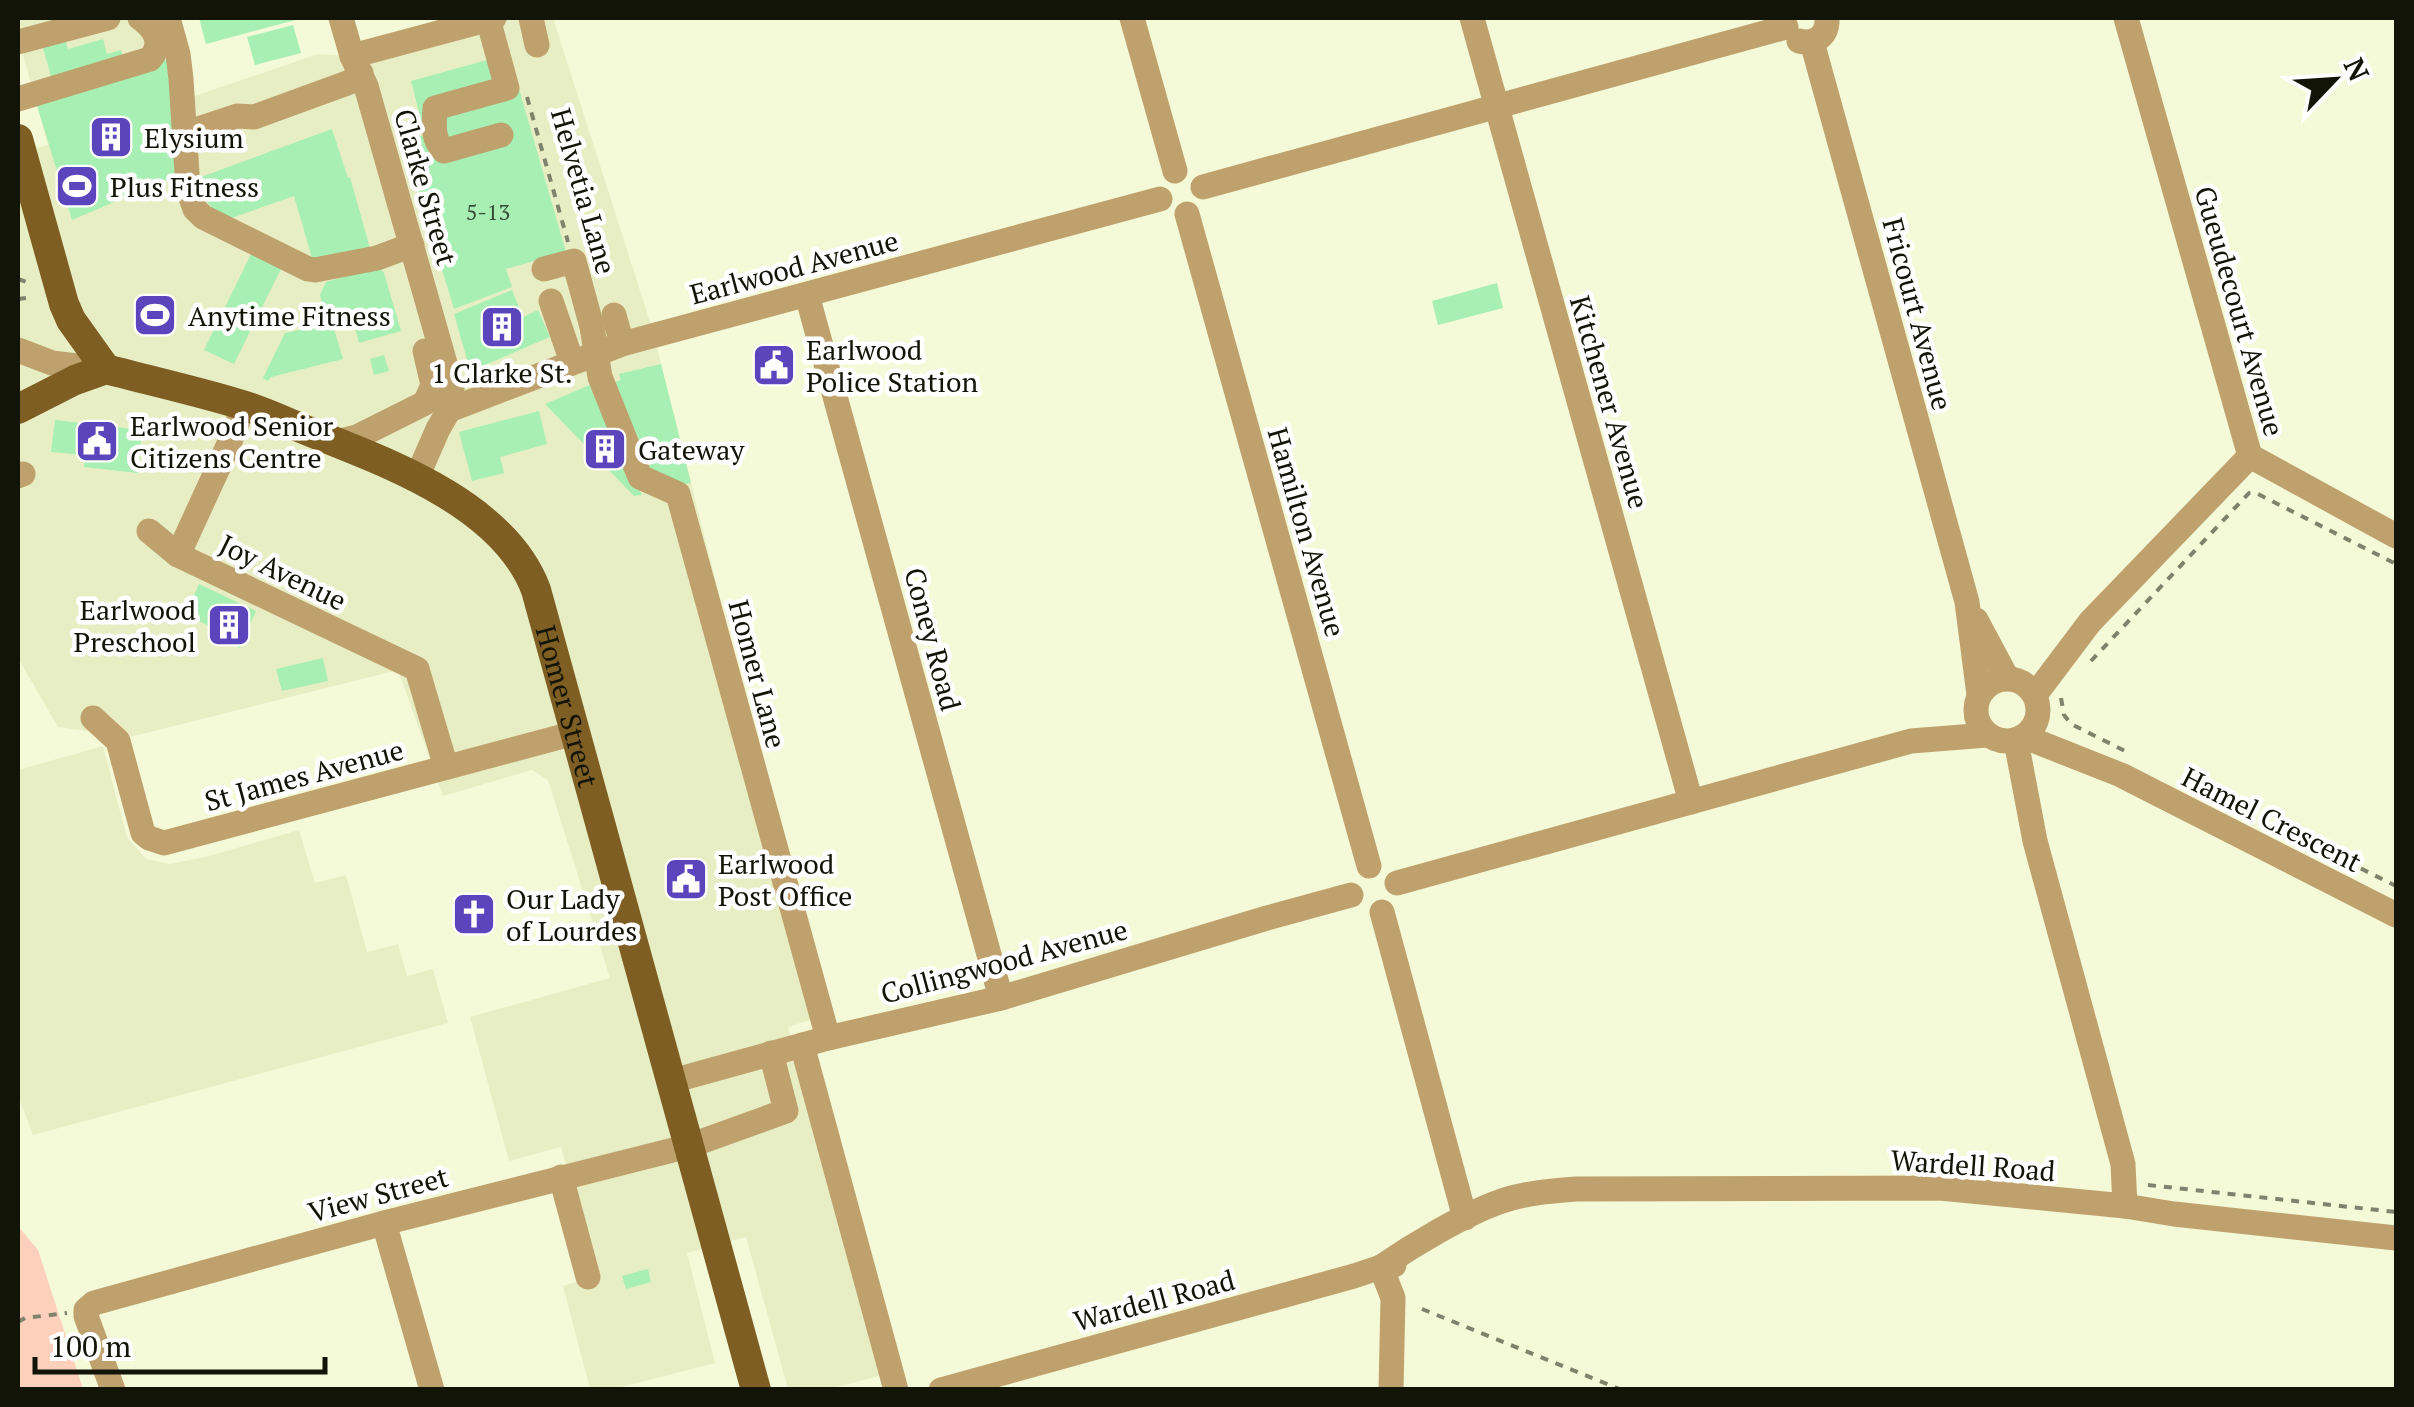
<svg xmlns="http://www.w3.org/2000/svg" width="2414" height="1407" font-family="'PT Serif',serif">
<rect width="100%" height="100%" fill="#f4fad7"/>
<g fill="#e8eec4">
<path d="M18,18H156L168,59L171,104L318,54L352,56L483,18H553L652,328L825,1015L788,1027L883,1375L829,1389H788L746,1237L687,1253L715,1363L614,1389H590L563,1286L596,1276L561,1147L509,1161L470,1017L610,978L548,780L532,770L443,796L398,670L130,737L58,727L18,658V152L48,145L18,37Z"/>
<path d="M103,746L127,837L146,859L170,864L209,856L299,830L315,883L346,875L367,952L398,944L407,976L433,969L448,1023L33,1135L18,1096V770Z"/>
</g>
<path fill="#fdd0bb" d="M18,1226L38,1250L83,1389H18Z"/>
<g fill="#a7efb3">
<path d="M199,18H299V19L206,44Z"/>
<path d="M293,25L301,53L255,65L247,37Z"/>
<path d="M65,39L68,49L103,39L107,54L121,50L124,61L53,83L42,45Z"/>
<path d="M509,54L566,252L506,269L512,287L454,309L403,141L425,135L411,81Z"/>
<path d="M168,59L178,175L72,220L35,99Z"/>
<path d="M332,129L348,178L350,177L371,252L312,258L294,196L223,221L202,196L201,177Z"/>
<path d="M251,254L281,269L234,364L204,350Z"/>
<path d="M379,267L384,273L401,331L359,343L352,317L332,322L343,359L271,377L268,381L263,378L285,333L327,324L320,295L326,282Z"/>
<path d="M1497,283L1503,308L1438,325L1432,301Z"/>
<path d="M512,290L523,317L538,310L550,337L478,368L468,363L454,314Z"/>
<path d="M384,355L389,371L374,375L370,359Z"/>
<path d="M661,364L691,483L685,484L653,475L614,382L621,380L619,374Z"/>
<path d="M592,384L642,495L634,496L545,404Z"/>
<path d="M539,411L547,444L500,457L504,473L472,481L459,432Z"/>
<path d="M55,420L142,430L138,473L84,467L85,455L51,452Z"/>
<path d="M199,584L256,611L240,648L229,642L232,636L185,615Z"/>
<path d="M323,658L328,681L282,691L276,669Z"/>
<path d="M648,1269L651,1282L626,1289L622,1276Z"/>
</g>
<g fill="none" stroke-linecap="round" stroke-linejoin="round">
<g stroke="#7f836c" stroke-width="4" stroke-dasharray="8 8" stroke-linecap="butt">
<path d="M527,97L568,242"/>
<path d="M18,279L29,283"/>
<path d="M18,299L33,297"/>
<path d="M2091,661L2249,493H2256L2396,564"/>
<path d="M2061,698L2064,715L2071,724L2127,752"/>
<path d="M2189,783L2396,886"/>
<path d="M2148,1185L2396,1212"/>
<path d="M1422,1309L1622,1390"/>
<path d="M18,1322L25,1318L67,1313"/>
</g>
<g stroke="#bfa16e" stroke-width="25">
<path d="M168,18L178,54L181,79L188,189L195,209L203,217L308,269L315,270L377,258L412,245"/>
<path d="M341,18L352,56L366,86L452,388L449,410L438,429L417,477"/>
<path d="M531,18L537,45"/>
<path d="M1132,18L1175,171"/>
<path d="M1472,18L1691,802"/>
<path d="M2126,18L2250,456L2396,536"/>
<path d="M488,19L507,88L435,108C434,124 432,139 444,151L501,135"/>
<path d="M1799,41C1816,45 1828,35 1827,18"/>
<path d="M18,42L108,18"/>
<path d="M1812,42L1967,602L1979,695"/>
<path d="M352,56L494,18"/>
<path d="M18,99L150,59C164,43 155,29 140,18"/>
<path d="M186,130H195L237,116L254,117L350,82L361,73"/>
<path d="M1203,187L1786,27"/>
<path d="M1187,214L1369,866"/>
<path d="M544,269L574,261L592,327L600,377L640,477L678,494L828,1038"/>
<path d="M807,295L1001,998"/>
<path d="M551,301L572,362"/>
<path d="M614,315L622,344"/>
<path d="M18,350L52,363L101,369"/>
<path d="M449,410L622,344L1160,199"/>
<path d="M337,442L357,437L425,403L433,385L425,351"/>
<path d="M18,476L23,474"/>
<path d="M149,531L178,555L417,669L446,767"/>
<path d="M178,555L229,444L244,406"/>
<path d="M1976,620L2007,678"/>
<circle cx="2007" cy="710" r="31"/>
<path d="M2035,695L2090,622L2250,456"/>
<path d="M93,718L118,741L143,833L149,838L164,843L575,733"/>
<path d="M2025,737L2121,775L2396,915"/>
<path d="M2016,741L2035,841L2123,1164L2125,1206"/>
<path d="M1397,883L1911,741L1987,735"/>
<path d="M1382,912L1465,1218"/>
<path d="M802,1045L896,1390"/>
<path d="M672,1081L828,1038L1001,998L1267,918L1351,895"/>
<path d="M561,1177L588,1277"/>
<path d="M384,1223L432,1390"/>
<path d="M1381,1267C1413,1245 1463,1215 1499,1202C1524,1193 1551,1191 1577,1189L1940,1188L2125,1206L2174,1214L2396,1238"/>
<path d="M1381,1267L1393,1298L1391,1390"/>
<path d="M113,1390L86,1316V1310L94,1303L384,1223L689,1146L786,1111L771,1053"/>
<path d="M941,1390L1354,1276L1381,1267L1394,1265"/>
</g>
<g stroke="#7e5e22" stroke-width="30">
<path d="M18,139L64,304L71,320L106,369"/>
<path id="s1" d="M106,369C151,381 196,391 239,404C266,412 292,425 318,435C394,465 505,507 536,590L756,1390"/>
<path d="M18,409L75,380L106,369"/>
</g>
</g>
<defs>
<g id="building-square" transform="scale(2.25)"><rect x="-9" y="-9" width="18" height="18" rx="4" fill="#5a45bd" stroke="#fff"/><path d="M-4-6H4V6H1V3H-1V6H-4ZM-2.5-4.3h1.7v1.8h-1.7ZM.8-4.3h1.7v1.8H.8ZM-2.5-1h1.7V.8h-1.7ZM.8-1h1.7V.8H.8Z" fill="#fff"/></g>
<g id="stadium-square" transform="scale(2.25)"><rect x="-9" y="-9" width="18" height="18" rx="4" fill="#5a45bd" stroke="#fff"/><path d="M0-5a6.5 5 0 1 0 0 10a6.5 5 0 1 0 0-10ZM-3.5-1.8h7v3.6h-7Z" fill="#fff"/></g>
<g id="civic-square" transform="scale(2.25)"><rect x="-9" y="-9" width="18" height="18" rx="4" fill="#5a45bd" stroke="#fff"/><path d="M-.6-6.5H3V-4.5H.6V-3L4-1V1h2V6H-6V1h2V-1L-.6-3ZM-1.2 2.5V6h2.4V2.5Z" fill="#fff"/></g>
<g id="church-square" transform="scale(2.25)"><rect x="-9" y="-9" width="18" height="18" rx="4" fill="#5a45bd" stroke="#fff"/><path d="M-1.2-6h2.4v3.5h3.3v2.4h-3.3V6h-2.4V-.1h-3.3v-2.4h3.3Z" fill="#fff"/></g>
</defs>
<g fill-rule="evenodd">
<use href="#building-square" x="111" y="137"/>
<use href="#stadium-square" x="77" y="186"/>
<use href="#stadium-square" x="155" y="315"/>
<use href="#building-square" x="502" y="327"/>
<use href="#civic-square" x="774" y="365"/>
<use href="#civic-square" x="97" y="441"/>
<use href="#building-square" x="605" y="449"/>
<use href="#building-square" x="229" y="625"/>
<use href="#civic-square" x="686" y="879"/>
<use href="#church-square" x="474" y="914"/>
</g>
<g text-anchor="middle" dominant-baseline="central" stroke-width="9" stroke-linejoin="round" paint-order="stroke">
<g font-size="22" fill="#384b33">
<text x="488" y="211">5-13</text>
</g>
<g font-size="28" fill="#131408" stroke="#fff" text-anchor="start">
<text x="144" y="137">Elysium</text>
<text x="110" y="186">Plus Fitness</text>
<text x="188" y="315">Anytime Fitness</text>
<text x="806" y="349">Earlwood<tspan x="806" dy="32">Police Station</tspan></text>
<text x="502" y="372" text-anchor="middle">1 Clarke St.</text>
<text x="130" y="425">Earlwood Senior<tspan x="130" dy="32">Citizens Centre</tspan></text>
<text x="638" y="449">Gateway</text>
<text x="196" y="609" text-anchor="end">Earlwood<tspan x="196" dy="32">Preschool</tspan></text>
<text x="718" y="863">Earlwood<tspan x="718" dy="32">Post Office</tspan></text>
<text x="506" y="898">Our Lady<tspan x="506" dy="32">of Lourdes</tspan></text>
</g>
<g font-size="28" fill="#131408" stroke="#fff">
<text transform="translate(426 187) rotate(74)">Clarke Street</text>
<text transform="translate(584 191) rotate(74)">Helvetia Lane</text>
<text transform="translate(794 267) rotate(-15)">Earlwood Avenue</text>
<text transform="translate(2240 311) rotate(74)">Gueudecourt Avenue</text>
<text transform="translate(1918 314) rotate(75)">Fricourt Avenue</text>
<text transform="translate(1610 402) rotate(74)">Kitchener Avenue</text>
<text transform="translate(1307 532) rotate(74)">Hamilton Avenue</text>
<text transform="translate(283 572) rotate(26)">Joy Avenue</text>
<text transform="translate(933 639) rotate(75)">Coney Road</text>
<text transform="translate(758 674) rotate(75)">Homer Lane</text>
<text stroke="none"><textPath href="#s1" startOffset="618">Homer Street</textPath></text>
<text transform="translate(304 775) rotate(-15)">St James Avenue</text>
<text transform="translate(2272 819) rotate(27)">Hamel Crescent</text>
<text transform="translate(1004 961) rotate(-15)">Collingwood Avenue</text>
<text transform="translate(1973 1165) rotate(4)">Wardell Road</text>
<text transform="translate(378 1194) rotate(-15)">View Street</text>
<text transform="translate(1154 1300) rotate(-15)">Wardell Road</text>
</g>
</g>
<rect width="2414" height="1407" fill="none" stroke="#131408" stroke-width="40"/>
<g transform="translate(2334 80) rotate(65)" stroke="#ffffff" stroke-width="8" paint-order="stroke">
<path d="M0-8L18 38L0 25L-18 38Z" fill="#131408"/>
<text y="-15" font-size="28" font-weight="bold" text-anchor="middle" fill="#131408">N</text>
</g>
<path d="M35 1357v15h290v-15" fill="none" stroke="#131408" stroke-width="5"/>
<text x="50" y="1357" font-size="30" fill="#131408" stroke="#ffffff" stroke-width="8" paint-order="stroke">100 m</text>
</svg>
